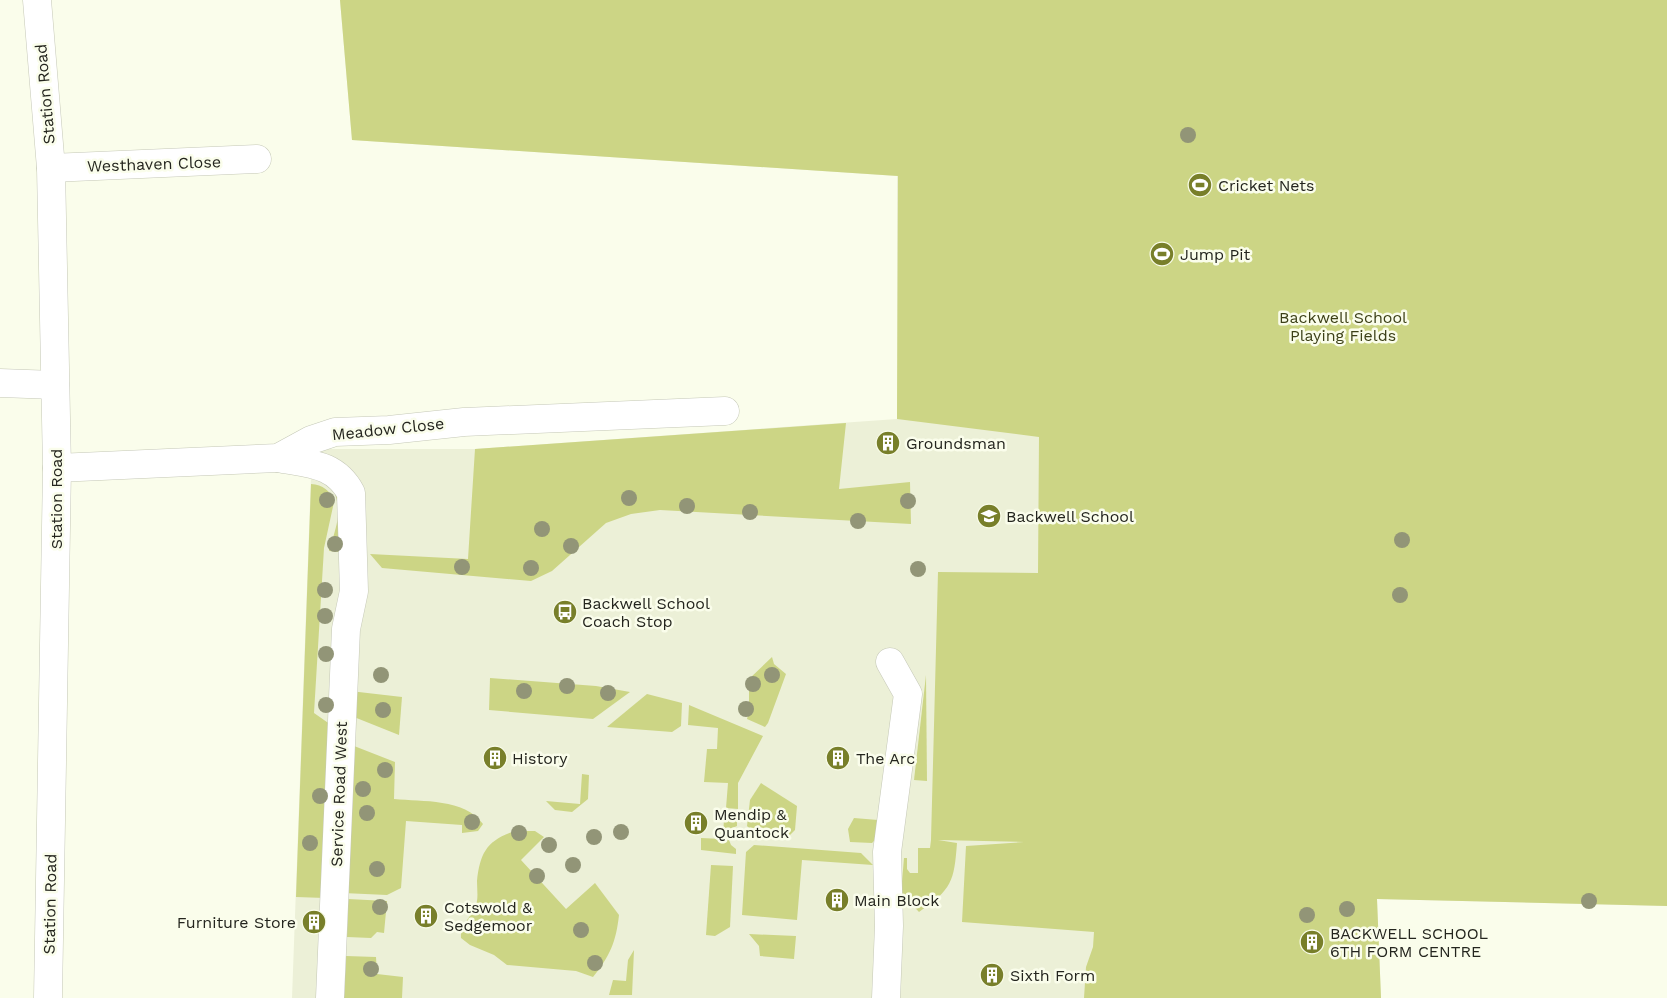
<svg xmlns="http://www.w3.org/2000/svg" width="1667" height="998" font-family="'Work Sans',sans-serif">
<rect width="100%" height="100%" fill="#fafdeb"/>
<path fill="#ecf0d7" d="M340,0H1667V906L1377,899L1381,998H292L312,449H475L897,419V176L352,140Z"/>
<g fill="#ccd585">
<path d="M340,0H1667V906L1377,899L1381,998H1084L1086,967L1093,947L1094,932L962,922L966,846L1024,842L938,840L957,843C954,882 952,889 919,912L901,893L904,858H907V869L910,873H918V848H930L931,840L938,572L1038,573L1039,437L897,419L898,176L352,140Z"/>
<path d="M846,423L839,489L910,482L911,524L660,510L631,514L606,523L552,571L531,581L382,568L370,554L468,559L475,449Z"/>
<path d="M311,484C323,485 330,490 334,502L324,548L314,713L334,727L325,898L296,897Z"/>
<path d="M332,487L340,492V552L329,551C336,526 344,512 332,487Z"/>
<path d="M772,657L774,664L786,674L768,723L765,727L747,719L748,715L739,706H749V679Z"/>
<path d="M926,675L927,781L914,780Z"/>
<path d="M490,678L596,686L630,692L593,719L489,710Z"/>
<path d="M350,691L402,697L399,735L349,715Z"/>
<path d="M647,694L682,703L681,726L672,732L607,727Z"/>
<path d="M689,705L763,736L738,783V809L726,808L728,783L704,782L707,749H717L718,728L688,725Z"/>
<path d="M349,744L395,762L394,799C423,802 464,798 483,824L478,831L462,833V825L406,821L401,888L387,895L343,893Z"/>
<path d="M582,774L589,775L588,799L572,812L555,810L546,801L580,804Z"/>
<path d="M761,783L797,806L795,830L788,837L754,833L747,826L750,800Z"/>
<path d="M724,818L737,819V826L730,829L727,835L731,845L736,849V854L701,850V838L723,839Z"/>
<path d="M854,818L878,820L877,838L872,843L850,842L848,829Z"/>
<path d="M515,831H535L544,837L521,860L566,909L595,883L619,915C616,942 610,956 593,977L576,971L507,965L494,955L470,945L461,938C460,923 474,916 477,901C478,895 477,888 477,881C480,853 487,840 515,831Z"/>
<path d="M754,845L861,853L873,865L802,860L797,920L742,915L746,852Z"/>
<path d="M711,865L733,866L730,927L715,936L706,935Z"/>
<path d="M348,899L387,901L384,933L377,932L371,938L347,937Z"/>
<path d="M749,934L796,936L794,959L760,956L759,946Z"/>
<path d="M634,950L632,995H609L613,980L626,981L628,960Z"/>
<path d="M346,956L376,957L377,974L403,977L402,998H344Z"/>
</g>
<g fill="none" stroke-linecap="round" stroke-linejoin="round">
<g stroke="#c5c8b7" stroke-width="29">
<g id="minor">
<path d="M37,0L51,168L57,468L48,998"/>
<path d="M51,168L257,159"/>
<path d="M0,383L55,385"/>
<path d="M278,458C309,464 335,463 351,493L354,591L346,629L330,998"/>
<path d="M57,468L278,458L311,440L335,432L389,430L464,422L725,411"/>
<path d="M886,998L889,926L887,852L908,694L890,662"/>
</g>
</g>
<use href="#minor" stroke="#fff" stroke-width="28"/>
</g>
<g fill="#929577">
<circle cx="1188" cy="135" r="8"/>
<circle cx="629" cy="498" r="8"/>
<circle cx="327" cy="500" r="8"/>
<circle cx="908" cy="501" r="8"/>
<circle cx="687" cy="506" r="8"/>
<circle cx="750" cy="512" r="8"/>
<circle cx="858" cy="521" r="8"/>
<circle cx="542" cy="529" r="8"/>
<circle cx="1402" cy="540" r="8"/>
<circle cx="335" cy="544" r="8"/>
<circle cx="571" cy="546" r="8"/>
<circle cx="462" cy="567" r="8"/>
<circle cx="531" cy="568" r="8"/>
<circle cx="918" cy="569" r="8"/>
<circle cx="325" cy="590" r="8"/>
<circle cx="1400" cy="595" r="8"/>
<circle cx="325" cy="616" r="8"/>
<circle cx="326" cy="654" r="8"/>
<circle cx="381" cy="675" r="8"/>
<circle cx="772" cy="675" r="8"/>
<circle cx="753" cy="684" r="8"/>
<circle cx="567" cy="686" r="8"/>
<circle cx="524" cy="691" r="8"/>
<circle cx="608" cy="693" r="8"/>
<circle cx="326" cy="705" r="8"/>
<circle cx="746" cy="709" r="8"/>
<circle cx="383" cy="710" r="8"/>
<circle cx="385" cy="770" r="8"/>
<circle cx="363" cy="789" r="8"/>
<circle cx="320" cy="796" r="8"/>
<circle cx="367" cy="813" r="8"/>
<circle cx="472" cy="822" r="8"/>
<circle cx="621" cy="832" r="8"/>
<circle cx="519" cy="833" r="8"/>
<circle cx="594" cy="837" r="8"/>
<circle cx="310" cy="843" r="8"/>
<circle cx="549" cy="845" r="8"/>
<circle cx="573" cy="865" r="8"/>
<circle cx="377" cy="869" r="8"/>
<circle cx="537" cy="876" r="8"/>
<circle cx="1589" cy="901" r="8"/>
<circle cx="380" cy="907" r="8"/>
<circle cx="1347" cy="909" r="8"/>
<circle cx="1307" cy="915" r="8"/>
<circle cx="581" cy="930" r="8"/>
<circle cx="595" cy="963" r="8"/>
<circle cx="371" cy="969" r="8"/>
</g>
<defs>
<g id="stadium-disc" transform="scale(1.25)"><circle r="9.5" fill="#787f2a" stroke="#fafdeb"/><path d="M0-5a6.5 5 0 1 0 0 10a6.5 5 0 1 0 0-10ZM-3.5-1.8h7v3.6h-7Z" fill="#fff"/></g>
<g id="building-disc" transform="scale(1.25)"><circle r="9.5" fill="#787f2a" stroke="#fafdeb"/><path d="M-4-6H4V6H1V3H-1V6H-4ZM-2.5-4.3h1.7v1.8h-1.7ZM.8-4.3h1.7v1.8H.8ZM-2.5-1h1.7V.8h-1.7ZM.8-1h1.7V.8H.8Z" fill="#fff"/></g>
<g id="school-disc" transform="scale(1.25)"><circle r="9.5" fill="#787f2a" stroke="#fafdeb"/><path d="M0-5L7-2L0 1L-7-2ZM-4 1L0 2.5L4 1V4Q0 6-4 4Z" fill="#fff"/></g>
<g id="bus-disc" transform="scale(1.25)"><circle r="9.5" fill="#787f2a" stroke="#fafdeb"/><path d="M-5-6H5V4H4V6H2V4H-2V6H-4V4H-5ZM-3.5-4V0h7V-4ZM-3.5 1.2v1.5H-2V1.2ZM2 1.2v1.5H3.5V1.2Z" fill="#fff"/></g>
</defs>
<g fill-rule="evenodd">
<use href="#stadium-disc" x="1200" y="185"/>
<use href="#stadium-disc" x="1162" y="254"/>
<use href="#building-disc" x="888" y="443"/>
<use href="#school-disc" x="989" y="516"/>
<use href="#bus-disc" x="565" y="612"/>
<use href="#building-disc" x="495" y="758"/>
<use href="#building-disc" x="838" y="758"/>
<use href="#building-disc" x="696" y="823"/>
<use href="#building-disc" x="837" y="900"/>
<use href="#building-disc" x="426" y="916"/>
<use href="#building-disc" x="314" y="922"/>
<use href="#building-disc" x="1312" y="942"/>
<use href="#building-disc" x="992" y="975"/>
</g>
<g text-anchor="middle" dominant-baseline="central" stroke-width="5" stroke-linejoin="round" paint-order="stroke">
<g font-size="16" fill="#24251e" stroke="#fafdeb">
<text transform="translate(45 94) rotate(-95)">Station Road</text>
<text transform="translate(154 164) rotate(-2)">Westhaven Close</text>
<text transform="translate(388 429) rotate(-6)">Meadow Close</text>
<text transform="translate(56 499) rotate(-90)">Station Road</text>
<text transform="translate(339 794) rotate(-88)">Service Road West</text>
<text transform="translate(50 904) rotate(-89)">Station Road</text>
</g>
<g font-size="16" fill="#24251e" stroke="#fafdeb" text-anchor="start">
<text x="1218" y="185">Cricket Nets</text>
<text x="1180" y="254">Jump Pit</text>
<text x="906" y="443">Groundsman</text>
<text x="1006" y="516">Backwell School</text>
<text x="582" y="603">Backwell School<tspan x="582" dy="18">Coach Stop</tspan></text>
<text x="512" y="758">History</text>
<text x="856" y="758">The Arc</text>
<text x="714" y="814">Mendip &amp;<tspan x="714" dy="18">Quantock</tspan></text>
<text x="854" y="900">Main Block</text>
<text x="444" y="907">Cotswold &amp;<tspan x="444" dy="18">Sedgemoor</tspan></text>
<text x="296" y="922" text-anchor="end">Furniture Store</text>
<text x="1330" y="933">BACKWELL SCHOOL<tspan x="1330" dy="18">6TH FORM CENTRE</tspan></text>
<text x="1010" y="975">Sixth Form</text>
</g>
<g font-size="16" fill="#3c4018" stroke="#fafdeb">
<text x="1343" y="317">Backwell School<tspan x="1343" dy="18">Playing Fields</tspan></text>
</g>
</g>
</svg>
